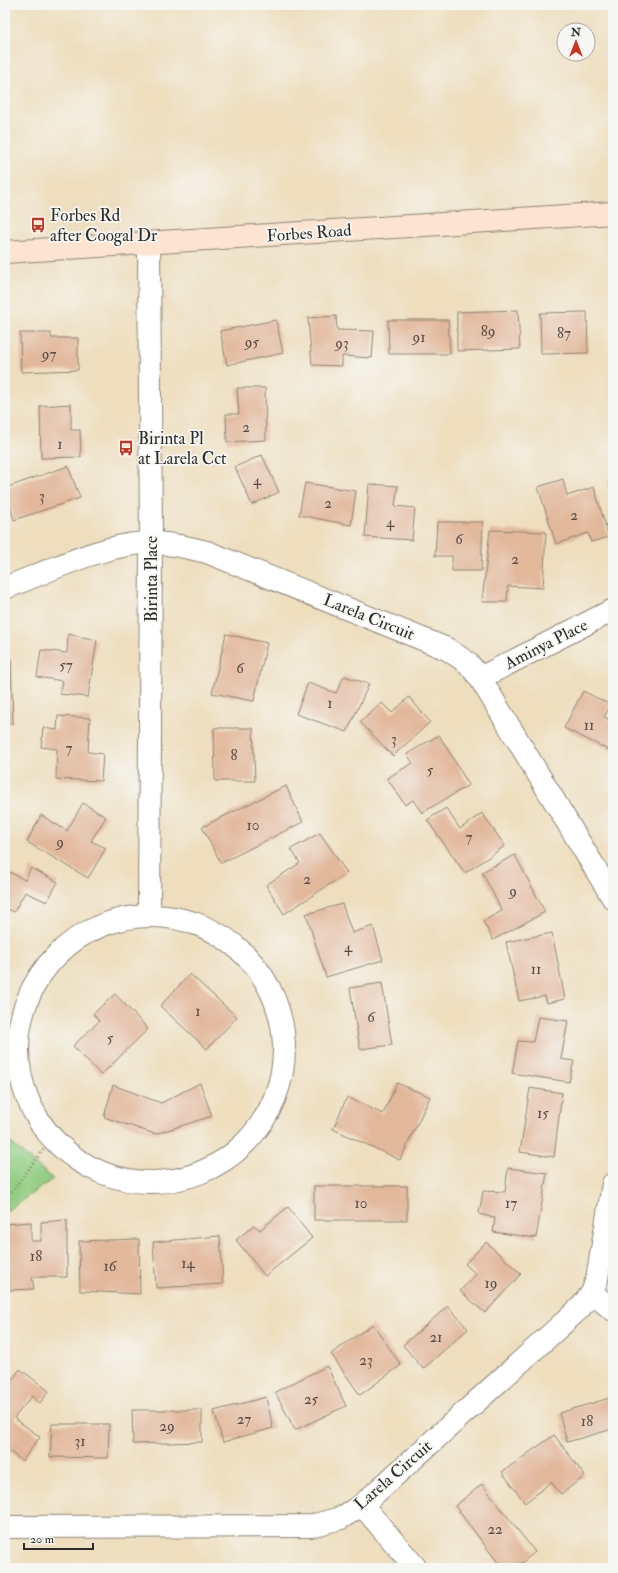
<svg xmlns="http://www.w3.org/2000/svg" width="618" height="1573" font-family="'IM FELL Double Pica',serif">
<rect width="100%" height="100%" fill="#f6f6f2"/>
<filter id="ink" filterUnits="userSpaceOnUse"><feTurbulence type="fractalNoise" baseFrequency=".025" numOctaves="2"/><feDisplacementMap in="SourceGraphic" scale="8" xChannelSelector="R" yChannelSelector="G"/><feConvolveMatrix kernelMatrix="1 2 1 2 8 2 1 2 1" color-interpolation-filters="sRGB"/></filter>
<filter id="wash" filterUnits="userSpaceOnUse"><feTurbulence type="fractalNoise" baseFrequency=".012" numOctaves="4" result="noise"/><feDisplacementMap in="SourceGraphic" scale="16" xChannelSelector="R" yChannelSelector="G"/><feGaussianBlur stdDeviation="0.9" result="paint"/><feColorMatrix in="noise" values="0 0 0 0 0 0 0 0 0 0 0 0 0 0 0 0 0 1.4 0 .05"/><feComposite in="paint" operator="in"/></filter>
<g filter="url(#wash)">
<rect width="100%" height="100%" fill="#eedebe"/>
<path fill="#92cd82" stroke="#5e7c56" d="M5,1138L53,1179L5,1212Z"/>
<g id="blocks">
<g fill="#e2b89b">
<path d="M518,310L520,349L457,351V312Z"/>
<path d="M587,312L588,353L541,354L540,313Z"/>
<path d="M336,316L337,330L374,331L372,358L342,356V366L312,365L308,318Z"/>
<path d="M276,320L283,353L227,365L220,331Z"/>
<path d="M388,320H448L450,354H389Z"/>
<path d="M20,333H51V338H78V370L21,372Z"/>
<path d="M237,388H265L266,440L227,442L226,414H239Z"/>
<path d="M71,404V430H80L81,457L41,458L40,406Z"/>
<path d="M262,455L279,492L252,505L235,467Z"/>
<path d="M68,466L80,498L14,520L5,488Z"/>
<path d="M563,479L567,496L594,487L609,537L591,542L588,533L556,544L538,487Z"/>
<path d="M613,480V497H612L609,481Z"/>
<path d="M305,483L356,491L351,525L299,515Z"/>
<path d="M369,484L398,486L395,506L415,508L412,540L365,537Z"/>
<path d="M437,522H483L481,571H452V556H435Z"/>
<path d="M490,530L546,532L543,588L508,586L507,602H482Z"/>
<path d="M68,634L97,640L88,697L60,694L63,681L37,677L41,650L67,653Z"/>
<path d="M226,634L267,643L254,701L212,693Z"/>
<path d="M5,660H11L13,723H5Z"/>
<path d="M344,676L369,684L347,732L296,714L308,683L336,693Z"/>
<path d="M583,691L611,705L604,717L613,721V752L564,728Z"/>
<path d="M409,697L430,722L393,756L360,722L382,703L392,713Z"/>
<path d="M58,716L90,718L88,752L103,754L101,781L56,779L57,749L41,747L43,728L57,730Z"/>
<path d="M214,728H253L255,781H215Z"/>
<path d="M439,735L469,785L422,813L413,800L405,805L387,778L413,763L407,754Z"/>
<path d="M286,786L303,822L221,863L202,827Z"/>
<path d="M83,803L106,817L91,841L106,848L88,878L27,842L41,815L67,831Z"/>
<path d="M446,808L460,829L482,813L505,846L465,873L427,820Z"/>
<path d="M320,833L347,873L284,914L266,885L300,863L291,849Z"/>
<path d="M515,855L545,912L493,940L483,921L502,911L482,872Z"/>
<path d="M31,868L58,882L47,902L25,892L14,912L5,908V870L25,880Z"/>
<path d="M342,904L352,933L373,926L383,960L326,977L306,914Z"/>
<path d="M552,933L565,999L547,1003L545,996L519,1001L506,942Z"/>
<path d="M190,974L237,1017L207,1049L160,1006Z"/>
<path d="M382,983L392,1045L360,1049L350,988Z"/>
<path d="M115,994L148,1029L101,1075L73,1046L99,1021L93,1014Z"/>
<path d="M538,1017L568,1021L561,1059L574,1061L569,1082L512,1073L518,1041L533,1042Z"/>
<path d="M200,1083L212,1116L155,1134L104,1117L113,1085L161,1103Z"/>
<path d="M397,1083L430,1097L400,1160L333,1129L347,1097L383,1114Z"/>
<path d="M530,1088L562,1093L554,1157L520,1152Z"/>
<path d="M508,1168L547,1173L536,1238L493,1232L495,1218L479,1214L483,1191L505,1192Z"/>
<rect x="314" y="1186" width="93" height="34"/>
<path d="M288,1207L312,1238L265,1276L236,1240L254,1225L260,1230Z"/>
<path d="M67,1220V1277H32L34,1289L5,1290V1224L31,1222V1241H41V1222Z"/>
<path d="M220,1236L223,1284L156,1288L153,1242Z"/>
<path d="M139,1239L140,1294L80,1291L79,1241Z"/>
<path d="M486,1242L521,1274L485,1313L460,1291L476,1274L465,1264Z"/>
<path d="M448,1306L468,1329L423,1369L403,1345Z"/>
<path d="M373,1324L401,1365L360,1395L331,1354Z"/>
<path d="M327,1366L346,1406L295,1430L275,1392Z"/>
<path d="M20,1369L49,1391L40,1403L32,1396L14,1418L40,1437L22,1461L5,1448V1389Z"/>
<path d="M266,1397L273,1428L223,1442L214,1411Z"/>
<path d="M613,1397V1429L567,1442L559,1413Z"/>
<path d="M132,1410H202V1442L133,1444Z"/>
<path d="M52,1424H109L108,1458L50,1457Z"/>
<path d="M554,1435L585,1476L561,1494L551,1482L525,1503L502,1472Z"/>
<path d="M482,1484L535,1552L516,1568H502L455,1506Z"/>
</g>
</g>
</g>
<g filter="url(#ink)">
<use href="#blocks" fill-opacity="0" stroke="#8c8474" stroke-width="1"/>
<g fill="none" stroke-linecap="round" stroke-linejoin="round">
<g stroke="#8c8474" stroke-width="24">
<g id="minor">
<path d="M149,243L151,543L149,916"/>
<path d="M5,588C47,572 109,541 153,543C171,543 189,548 207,552L447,649L468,663L480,678L613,898"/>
<path d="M480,678L613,610"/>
<circle cx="151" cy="1049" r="133"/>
<path d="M592,1293L613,1310"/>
<path d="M362,1505L416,1568"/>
<path d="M5,1527L311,1526L341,1518L362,1505L580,1308L592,1293L597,1279L613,1184"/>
</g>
</g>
<g stroke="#8c8474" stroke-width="24">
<path id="secondary" d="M5,252L613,213"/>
</g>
<path stroke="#8c8474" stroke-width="2.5" stroke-dasharray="1 3" stroke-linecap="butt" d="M5,1197L10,1194L52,1138"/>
<use href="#minor" stroke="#fff" stroke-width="22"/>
<use href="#secondary" stroke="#fde4d1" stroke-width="22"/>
</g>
</g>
<defs>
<g id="bus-bare" transform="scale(1.2)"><path d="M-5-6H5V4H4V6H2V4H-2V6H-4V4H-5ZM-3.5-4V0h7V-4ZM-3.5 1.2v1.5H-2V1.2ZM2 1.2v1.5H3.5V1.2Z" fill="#c8321e" stroke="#f6f6f2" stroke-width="2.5" paint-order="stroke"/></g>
</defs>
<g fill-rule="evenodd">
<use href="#bus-bare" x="38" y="225"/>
<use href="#bus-bare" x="126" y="448"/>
</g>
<g text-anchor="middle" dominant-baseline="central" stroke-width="3.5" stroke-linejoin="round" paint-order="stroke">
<g font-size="15" fill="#594e47">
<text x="488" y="331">89</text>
<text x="564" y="333">87</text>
<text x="419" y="337">91</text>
<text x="252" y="342">95</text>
<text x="342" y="343">93</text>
<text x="49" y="354">97</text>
<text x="246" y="427">2</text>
<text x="60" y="444">1</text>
<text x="257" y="480">4</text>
<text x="42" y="496">3</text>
<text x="328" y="503">2</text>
<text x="574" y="515">2</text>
<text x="390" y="522">4</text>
<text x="459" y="539">6</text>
<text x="515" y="559">2</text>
<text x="66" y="665">57</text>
<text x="240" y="668">6</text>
<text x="330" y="703">1</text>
<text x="589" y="725">11</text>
<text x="394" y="739">3</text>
<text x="69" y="748">7</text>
<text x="234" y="755">8</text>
<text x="430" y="770">5</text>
<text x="253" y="825">10</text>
<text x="469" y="837">7</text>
<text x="60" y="842">9</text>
<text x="307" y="879">2</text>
<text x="513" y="891">9</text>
<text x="348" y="947">4</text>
<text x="536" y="969">11</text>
<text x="198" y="1011">1</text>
<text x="371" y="1017">6</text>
<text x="110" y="1038">5</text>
<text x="543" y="1113">15</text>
<text x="361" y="1203">10</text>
<text x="511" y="1203">17</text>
<text x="36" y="1256">18</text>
<text x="188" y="1263">14</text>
<text x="110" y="1266">16</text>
<text x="491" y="1283">19</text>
<text x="436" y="1337">21</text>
<text x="366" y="1360">23</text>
<text x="311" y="1399">25</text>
<text x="244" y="1419">27</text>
<text x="587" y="1421">18</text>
<text x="167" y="1426">29</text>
<text x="80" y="1441">31</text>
<text x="495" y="1529">22</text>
</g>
<g font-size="17" fill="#2b2b2b" stroke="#f6f6f2" text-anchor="start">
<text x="50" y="215">Forbes Rd<tspan x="50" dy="20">after Coogal Dr</tspan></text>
<text x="138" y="438">Birinta Pl<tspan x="138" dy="20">at Larela Cct</tspan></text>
</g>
<g font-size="17" fill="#2b2b2b" stroke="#f6f6f2">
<text transform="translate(309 233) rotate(-4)">Forbes Road</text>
<text transform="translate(151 579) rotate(-90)">Birinta Place</text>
<text transform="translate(369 617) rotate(22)">Larela Circuit</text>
<text transform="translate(546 644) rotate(-27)">Aminya Place</text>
<text transform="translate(393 1475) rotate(-41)">Larela Circuit</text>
</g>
</g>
<rect width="618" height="1573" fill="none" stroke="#f6f6f2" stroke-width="20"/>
<g transform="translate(576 42)"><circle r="19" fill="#f6f6f2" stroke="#a5a5a2"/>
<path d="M0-3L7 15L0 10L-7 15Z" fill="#c8321e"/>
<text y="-6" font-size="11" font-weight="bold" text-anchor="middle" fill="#2b2b2b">N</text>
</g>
<path d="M24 1543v6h69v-6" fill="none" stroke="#2b2b2b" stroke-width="2"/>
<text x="30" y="1543" font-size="12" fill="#2b2b2b" stroke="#f6f6f2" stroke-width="3" paint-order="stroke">20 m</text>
</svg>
